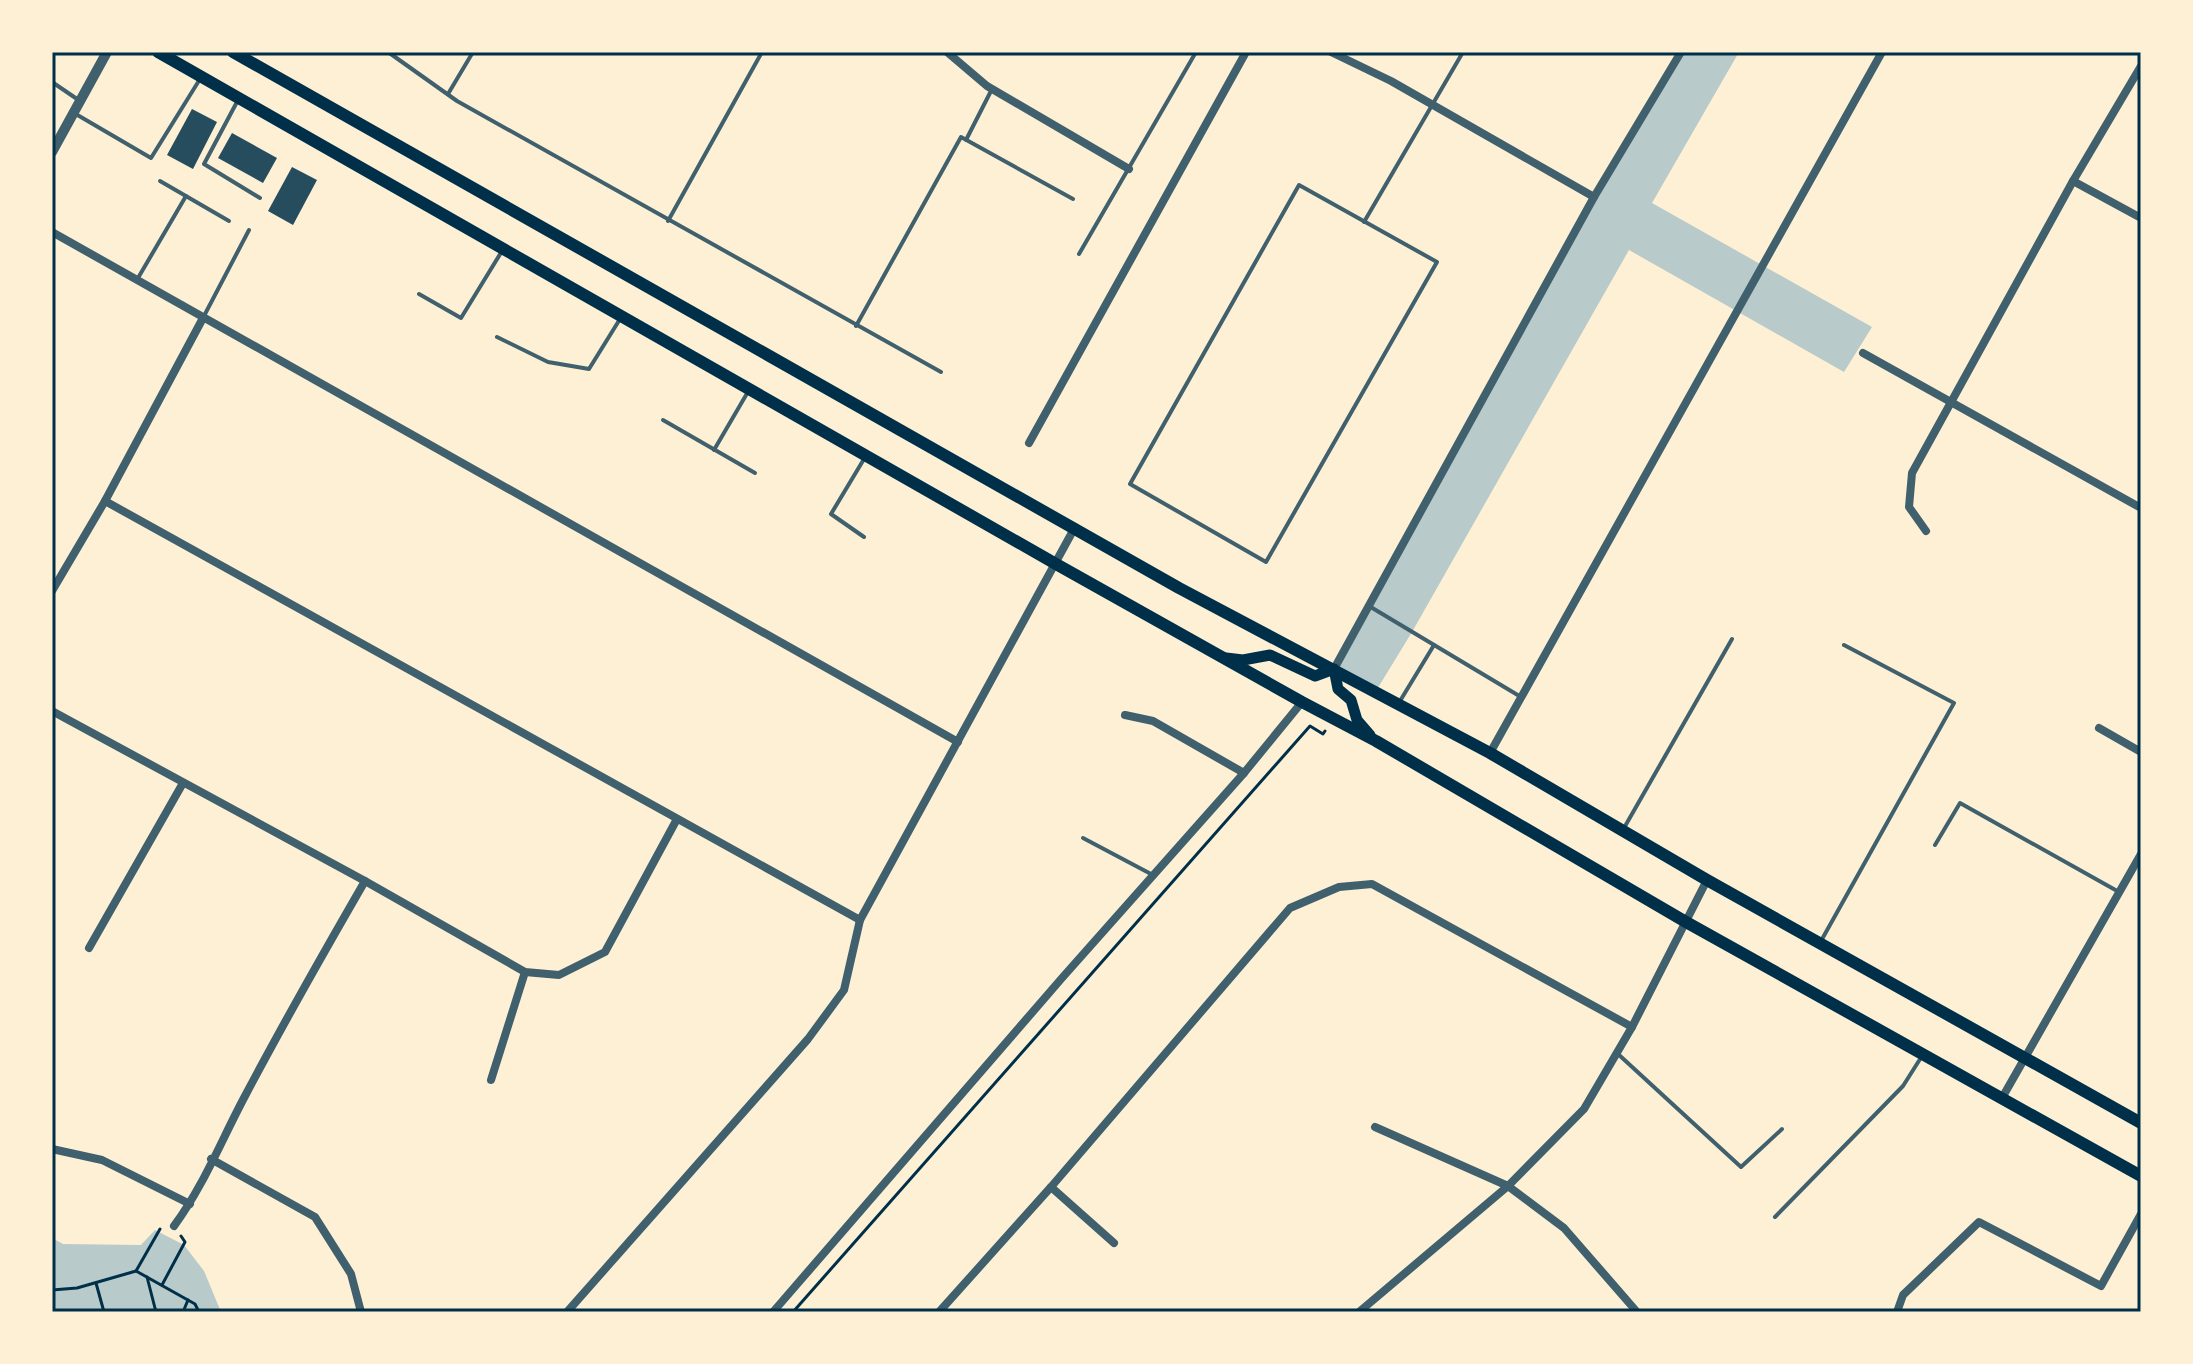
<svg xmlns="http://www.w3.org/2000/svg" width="2193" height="1364" font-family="Karla,sans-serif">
<rect width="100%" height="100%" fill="#fdf0d5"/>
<g fill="#b9caca">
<path d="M1681,52H1739L1652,203L1872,327L1844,372L1629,250L1412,632L1376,691L1334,669L1594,198Z"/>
<path d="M155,1230L184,1245L204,1271L221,1312H52V1238L63,1244L141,1245Z"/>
</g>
<g fill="#264d5e">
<path d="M192,109L217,122L193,169L167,155Z"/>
<path d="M232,133L277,158L263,183L218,158Z"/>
<path d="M292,167L317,180L293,225L268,211Z"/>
</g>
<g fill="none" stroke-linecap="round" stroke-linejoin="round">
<g stroke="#003049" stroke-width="3">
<path d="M136,1271L160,1229"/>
<path d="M147,1277L156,1312"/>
<path d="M96,1283L104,1312"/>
<path d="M162,1285L185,1242L181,1236"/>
<path d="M52,1290L77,1288L136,1271L195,1304L199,1312"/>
<path d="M183,1312L188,1300"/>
<path d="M793,1312L1310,726L1323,734L1325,731"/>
</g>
<g stroke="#3f606c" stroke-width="4">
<path d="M388,52L457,101L941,372"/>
<path d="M52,82L80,101"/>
<path d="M448,94L473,52"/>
<path d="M238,100L204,164L260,198"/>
<path d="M74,113L151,158L200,79"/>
<path d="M966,140L992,89"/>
<path d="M160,181L229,221"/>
<path d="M1299,185L1437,262L1266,562L1130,484Z"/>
<path d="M668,221L762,52"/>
<path d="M1364,222L1463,52"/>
<path d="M1079,254L1196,52"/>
<path d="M138,278L186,196"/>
<path d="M419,294L461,318L502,251"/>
<path d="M204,316L249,230"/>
<path d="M856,326L961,137L1073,199"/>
<path d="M497,337L548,362L589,369L620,319"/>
<path d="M663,420L755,473"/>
<path d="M714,450L749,390"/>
<path d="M864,459L831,514L864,537"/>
<path d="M1369,606L1521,697"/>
<path d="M1400,701L1434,645"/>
<path d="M1624,828L1732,639"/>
<path d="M1083,838L1151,874"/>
<path d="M1935,845L1960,803L2119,892"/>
<path d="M1821,941L1954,703L1844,645"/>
<path d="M1618,1054L1741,1167L1782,1129"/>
<path d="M1775,1217L1903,1086L1922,1056"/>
</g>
<g stroke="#3f606c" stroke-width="8">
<path d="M947,52L987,86L1129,169"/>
<path d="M1331,52L1391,81L1594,197"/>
<path d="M2073,181L2141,218"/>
<path d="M52,232L958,742"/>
<path d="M1863,353L2141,508"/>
<path d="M1029,443L1246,52"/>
<path d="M105,501L860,920"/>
<path d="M1926,531L1909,507L1912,473L2073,181L2141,66"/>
<path d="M52,591L105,501L203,318"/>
<path d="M1334,669L1594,197L1681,52"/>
<path d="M52,711L365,881L525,972L559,975L605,952L677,819"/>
<path d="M1125,715L1153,721L1244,773"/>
<path d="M2099,728L2141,752"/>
<path d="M1490,753L1882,52"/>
<path d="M89,948L183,783"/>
<path d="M491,1080L525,972"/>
<path d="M2002,1098L2141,854"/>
<path d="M1375,1127L1508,1186L1564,1228L1637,1312"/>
<path d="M52,1149L102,1160L190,1204"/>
<path d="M211,1159L315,1217L351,1274L361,1312"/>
<path d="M1051,1187L1114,1243"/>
<path d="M174,1226C203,1187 222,1139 245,1096C283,1024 324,952 365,881"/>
<path d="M567,1312L808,1039L844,990L860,920L1075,527"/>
<path d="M773,1312L1062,978L1244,773L1302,702"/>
<path d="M939,1312L1051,1187L1290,908L1339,887L1372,884L1632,1027"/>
<path d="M1359,1312L1508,1186L1584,1109L1632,1027L1707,880"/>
<path d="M1897,1312L1903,1295L1979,1222L2101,1286L2141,1214"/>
</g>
<path stroke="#3f606c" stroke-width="10" d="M52,152L107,52"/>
<path stroke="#003049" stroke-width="11" d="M1226,658L1243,660L1270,655L1315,676L1334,669L1338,689L1351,700L1357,720L1370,735"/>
<g stroke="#003049" stroke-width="12">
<path d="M158,52L1056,564L1302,702L1376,741L1686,922L2141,1176"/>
<path d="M233,52L1179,588L1490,753L1707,880L2141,1123"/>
</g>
</g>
<rect width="2193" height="1364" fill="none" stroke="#fdf0d5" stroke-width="108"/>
<rect x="54" y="54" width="2085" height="1256" fill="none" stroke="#003049" stroke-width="3"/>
</svg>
